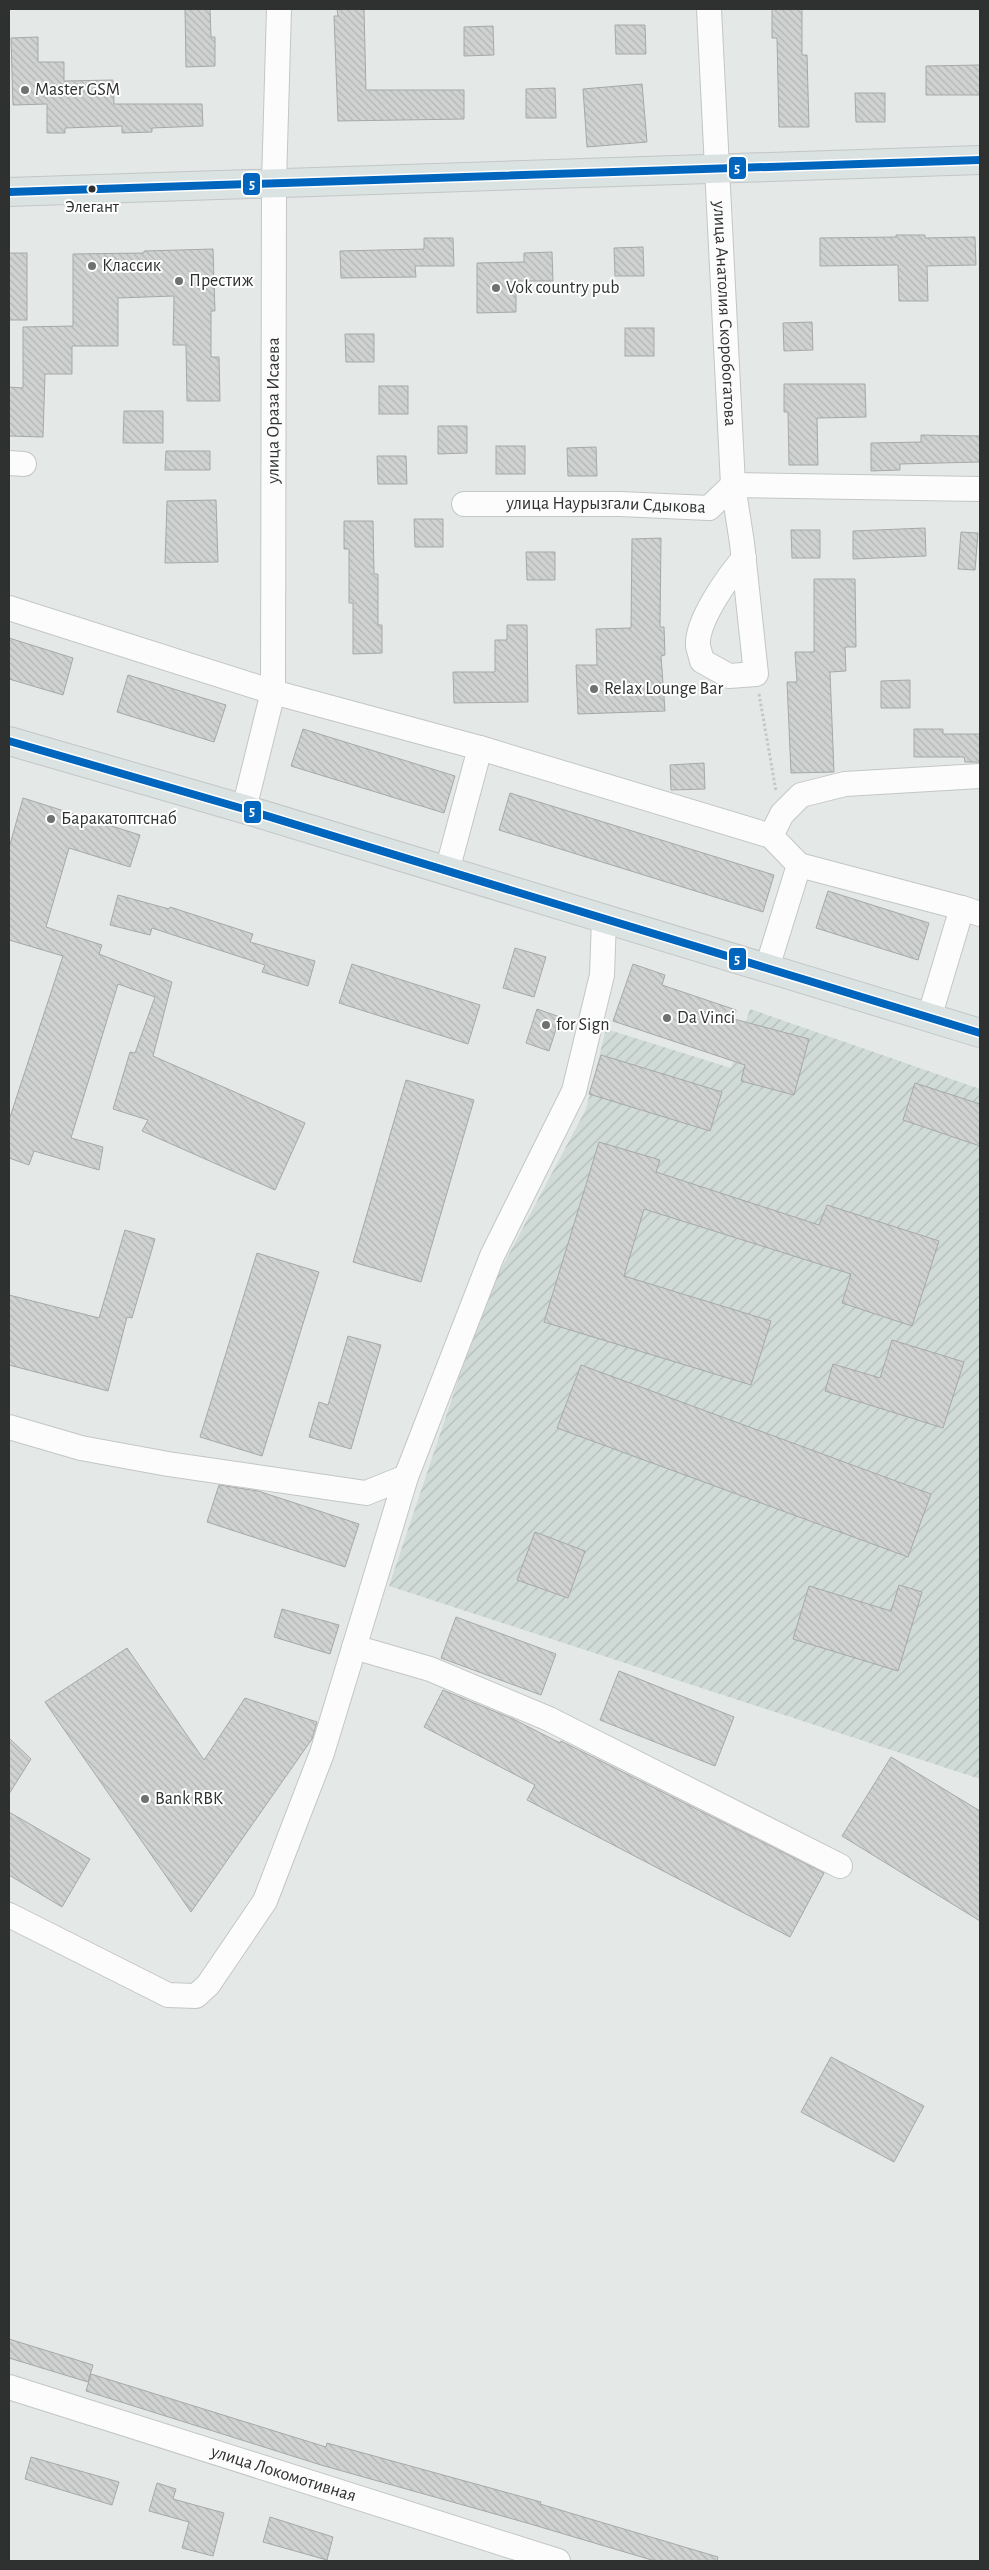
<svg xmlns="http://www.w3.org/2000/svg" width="989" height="2570" font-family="'Alegreya Sans',sans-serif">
<defs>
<pattern id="industrial-furrows" width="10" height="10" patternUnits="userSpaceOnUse" patternTransform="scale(1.25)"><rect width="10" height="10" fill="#d0dbd7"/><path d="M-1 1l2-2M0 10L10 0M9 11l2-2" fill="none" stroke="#b3bcb9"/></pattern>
<pattern id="building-back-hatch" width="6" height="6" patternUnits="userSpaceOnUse" patternTransform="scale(1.25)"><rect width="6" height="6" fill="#cfd2d0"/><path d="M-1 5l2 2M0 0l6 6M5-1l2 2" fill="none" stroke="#b2b5b3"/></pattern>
</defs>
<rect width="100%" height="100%" fill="#e4e9e7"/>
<path fill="url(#industrial-furrows)" d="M750,1009L980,1089V1779L389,1586L486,1297L586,1109L606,1029L731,1068Z"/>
<g fill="url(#building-back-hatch)" stroke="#a6a9a7">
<path d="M185,9H210L211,37H215V66L186,67Z"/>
<path d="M337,9H364L366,90H464V119L338,121L334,16H338Z"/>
<path d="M772,9H802V55H807L809,127H779L777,38H772Z"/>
<path d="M615,25H645L646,54H616Z"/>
<path d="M493,26L494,55L464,56V27Z"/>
<path d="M38,37V62H64V81L113,80L114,104H202L203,126L152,128V132L122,133V126L65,128V133H47V104L13,105L11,38Z"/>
<path d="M980,65V95H926V66Z"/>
<path d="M642,84L647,142L587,147L583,89Z"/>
<path d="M555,88L556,118H526V89Z"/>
<path d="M855,93H885V122H856Z"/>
<path d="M896,235H925V238L975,237L976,265L927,266L928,301H899L898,265L820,266V238L896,237Z"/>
<path d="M424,238H453L454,266H415L416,277L341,278L340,251L424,249Z"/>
<path d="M643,247L644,276H615L614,248Z"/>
<path d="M213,249L215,311H211V357H219L220,401H187L186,345H173L174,296L118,298V346H72V374H45L43,437L9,436V387L23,388V327L73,326V254L144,253V251Z"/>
<path d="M552,252L553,281H516V312L477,313V263L524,262V253Z"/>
<rect x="9" y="253" width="18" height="67"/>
<path d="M812,322L813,350L784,351L783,323Z"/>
<rect x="625" y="328" width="29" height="28"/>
<path d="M345,334H374V362H346Z"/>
<path d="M784,384H865L866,417L817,418L818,465H789L788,412H784Z"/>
<rect x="379" y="386" width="29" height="28"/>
<path d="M124,411H163V443H123Z"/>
<path d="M438,426H467V453L438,454Z"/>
<path d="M921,435L980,436V462L900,464V470L871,471V443L921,442Z"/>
<rect x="496" y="446" width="29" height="28"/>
<path d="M596,447L597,476H568L567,448Z"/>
<path d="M166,451H210V470H165Z"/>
<path d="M377,456H406L407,484H378Z"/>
<path d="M216,500L218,562L165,563L167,501Z"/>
<path d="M414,519H443V547H415Z"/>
<path d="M344,521H373L374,574H378V625H382V653L353,654V603H349V549H344Z"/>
<path d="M925,528L926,556L853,559V531Z"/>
<path d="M791,530H820V558H792Z"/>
<path d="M961,532L978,533L975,570L958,569Z"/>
<path d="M661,538L660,627H664L665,655L661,656L665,711L578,714L576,665H597L596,629L631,628L632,539Z"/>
<path d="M526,552H555V580H527Z"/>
<path d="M814,579H855L856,647H845L846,671L830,672L834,772L791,773L787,682H797L795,652H814Z"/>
<path d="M507,625H527L528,702L454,703L453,672H495V640H507Z"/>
<path d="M9,638L73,658L63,695L9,679Z"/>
<path d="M128,675L226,705L214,742L117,712Z"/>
<path d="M910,680V708H881V681Z"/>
<path d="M303,729L455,776L444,813L291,766Z"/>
<path d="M914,729H943V734H980V762H965L964,757H914Z"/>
<path d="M704,763L705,789L671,790L670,765Z"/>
<path d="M510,793L774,875L763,912L499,830Z"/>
<path d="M23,798L140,835L130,867L69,848L46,927L102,945L99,954L172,982L153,1056L305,1123L275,1190L142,1131L148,1120L113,1109L130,1052L135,1053L155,997L118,984L71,1138L103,1147L99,1170L34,1151L29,1165L9,1158V1120L63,956L9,940V848Z"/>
<path d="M828,891L929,923L918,960L816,928Z"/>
<path d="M118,895L169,909L170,907L253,934L250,942L315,961L308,986L262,972L265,965L152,928L150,935L110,925Z"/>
<path d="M515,948L546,957L534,997L503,988Z"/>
<path d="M352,964L480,1005L468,1044L339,1003Z"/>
<path d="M633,964L665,975L662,985L736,1010L734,1019L809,1039L794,1095L741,1081L745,1065L613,1021Z"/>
<path d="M537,1009L560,1017L549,1051L526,1043Z"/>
<path d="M601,1055L722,1092L710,1131L589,1094Z"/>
<path d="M406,1080L474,1100L421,1282L353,1262Z"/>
<path d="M915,1083L980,1104V1146L903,1120Z"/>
<path d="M599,1142L660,1160L656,1172L819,1225L827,1205L939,1241L912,1326L842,1303L851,1274L644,1209L624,1276L771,1321L751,1385L544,1322Z"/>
<path d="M125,1230L155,1239L132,1318L127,1317L108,1391L9,1365V1295L99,1318Z"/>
<path d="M257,1253L319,1272L262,1456L200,1437Z"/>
<path d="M348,1336L381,1345L351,1449L309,1437L319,1402L328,1405Z"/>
<path d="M892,1340L964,1362L943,1428L825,1391L833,1364L880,1378Z"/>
<path d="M581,1365L931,1494L908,1557L557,1428Z"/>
<path d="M219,1485L258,1491L359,1524L345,1567L207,1522Z"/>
<path d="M535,1532L585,1551L568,1598L517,1580Z"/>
<path d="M899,1585L922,1592L898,1671L793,1639L809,1586L891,1611Z"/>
<path d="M282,1609L339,1625L330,1654L274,1637Z"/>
<path d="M456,1617L556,1654L541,1695L441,1658Z"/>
<path d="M127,1648L204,1760L245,1698L317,1722L312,1739L191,1912L45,1702Z"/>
<path d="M619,1671L734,1717L715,1766L600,1720Z"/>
<path d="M443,1690L513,1719L560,1743L561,1741L824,1873L790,1937L527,1800L535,1785L424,1727Z"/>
<path d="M9,1738L31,1759L9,1794Z"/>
<path d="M891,1757L980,1811V1921L842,1836Z"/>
<path d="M9,1812L90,1859L62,1907L9,1875Z"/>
<path d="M831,2057L924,2106L894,2162L801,2112Z"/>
<path d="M9,2339L93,2365L88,2382L9,2358Z"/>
<path d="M91,2374L326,2447L327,2443L541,2502L540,2504L718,2557L717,2561H655L527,2523L321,2465L86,2391Z"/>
<path d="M31,2457L119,2482L112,2505L25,2479Z"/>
<path d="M157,2483L176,2489L173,2499L224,2513L213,2556L182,2548L189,2522L149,2511Z"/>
<path d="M270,2517L333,2537L327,2560L263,2542Z"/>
</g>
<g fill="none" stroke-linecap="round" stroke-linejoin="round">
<g stroke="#c3c6c5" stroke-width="26">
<g id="minor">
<path id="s1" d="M709,9L733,485L742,543L756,674L729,676L702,661C701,656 699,651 698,646C696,621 728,577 744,558"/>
<path d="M9,463L24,464"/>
<path id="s2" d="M464,504H620L709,508L733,485L980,489"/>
<path d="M9,608L273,692L480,748L447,871"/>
<path d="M480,748L771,836L799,865"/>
<path id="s3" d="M244,809L273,692L274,183L279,9"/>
<path d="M771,836L782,814L801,795L845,784L980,776"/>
<path d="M767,968L799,865L962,908"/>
<path d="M929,1018L962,908L980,914"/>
<path d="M9,1427L81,1448L168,1464L366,1493L406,1477"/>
<path d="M354,1647L430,1669L549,1719L840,1866"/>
<path d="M9,1915L168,1995L196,1996L208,1985L265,1901L322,1753L406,1477L492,1256L574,1091L602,975L604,919"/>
<path id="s4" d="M9,2387L558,2561"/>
</g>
</g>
<g stroke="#c4c6c5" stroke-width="30">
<g id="major">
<path d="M9,192L980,160"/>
<path d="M9,741L244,809L980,1033"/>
</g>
</g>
<path stroke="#c5c7c6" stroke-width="3" stroke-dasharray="2.5 2.5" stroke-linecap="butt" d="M759,694L776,791"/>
<use href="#minor" stroke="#fbfcfb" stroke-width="24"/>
<use href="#major" stroke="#dae2e2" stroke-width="28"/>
<g stroke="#fff" stroke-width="11">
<g id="bus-1">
<path d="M9,192L980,160"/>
<path d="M9,741L244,809L980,1033"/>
</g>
</g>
<use href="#bus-1" stroke="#0065bd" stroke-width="8"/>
</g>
<g fill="#6e7170" stroke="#fff" stroke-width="2">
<circle cx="25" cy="90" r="5"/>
<circle cx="92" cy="266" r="5"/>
<circle cx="179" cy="281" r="5"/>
<circle cx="496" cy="288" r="5"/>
<circle cx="594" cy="689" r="5"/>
<circle cx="51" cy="819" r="5"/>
<circle cx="667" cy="1018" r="5"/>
<circle cx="546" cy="1025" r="5"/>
<circle cx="145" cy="1799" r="5"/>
</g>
<circle fill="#2e3130" stroke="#fff" stroke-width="2" cx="92" cy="189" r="4.5"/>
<g text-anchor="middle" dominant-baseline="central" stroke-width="4" stroke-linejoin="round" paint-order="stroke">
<g font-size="17" fill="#2e3130" stroke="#fff">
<text x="92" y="206">Элегант</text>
</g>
<g font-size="18" fill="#2e3130" stroke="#fff" text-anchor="start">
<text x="35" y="90">Master GSM</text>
<text x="102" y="266">Классик</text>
<text x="189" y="281">Престиж</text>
<text x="506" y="288">Vok country pub</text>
<text x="604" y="689">Relax Lounge Bar</text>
<text x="61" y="819">Баракатоптснаб</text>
<text x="677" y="1018">Da Vinci</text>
<text x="556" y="1025">for Sign</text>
<text x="155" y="1799">Bank RBK</text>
</g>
<g font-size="18" fill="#2e3130" stroke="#fff">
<text stroke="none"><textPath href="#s1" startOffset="305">улица Анатолия Скоробогатова</textPath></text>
<text stroke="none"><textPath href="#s3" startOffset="402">улица Ораза Исаева</textPath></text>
<text stroke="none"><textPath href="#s2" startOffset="142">улица Наурызгали Сдыкова</textPath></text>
<text stroke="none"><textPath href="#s4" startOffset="288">улица Локомотивная</textPath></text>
</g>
</g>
<g stroke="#fff" stroke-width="2">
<rect x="728" y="156" width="19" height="24" rx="5" fill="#0065bd"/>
<rect x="242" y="172" width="19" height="24" rx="5" fill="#0065bd"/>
<rect x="243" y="800" width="19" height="24" rx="5" fill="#0065bd"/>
<rect x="728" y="947" width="19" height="24" rx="5" fill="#0065bd"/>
</g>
<g font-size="14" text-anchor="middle" font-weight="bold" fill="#fff">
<text x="737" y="173">5</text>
<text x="252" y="189">5</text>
<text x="252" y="816">5</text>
<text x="737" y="964">5</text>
</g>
<rect width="989" height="2570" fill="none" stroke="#2e3130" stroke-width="20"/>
</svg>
